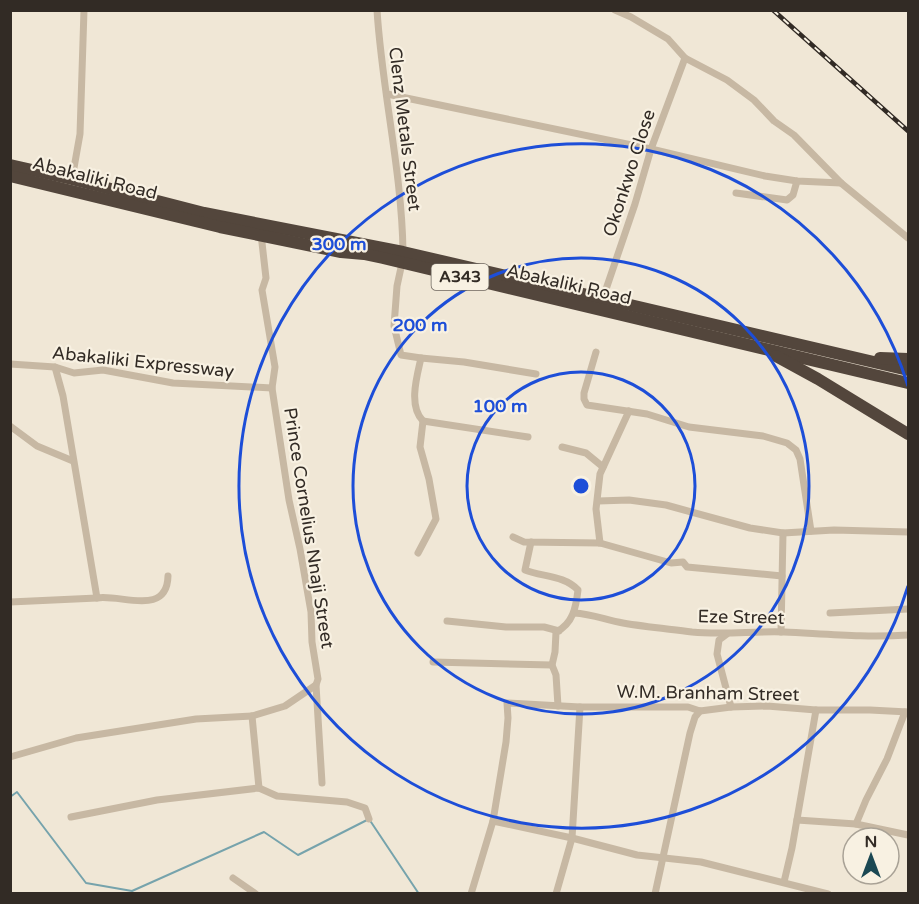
<svg xmlns="http://www.w3.org/2000/svg" width="919" height="904" font-family="'Varela Round',sans-serif">
<rect width="100%" height="100%" fill="#f0e7d6"/>
<g fill="none" stroke-linecap="round" stroke-linejoin="round">
<path stroke="#76a3ac" stroke-width="2" d="M10,797L17,792L86,883L132,891L264,832L298,855L369,819L419,894"/>
<g stroke="#c7b8a3" stroke-width="7">
<path d="M377,10C382,91 402,172 403,252"/>
<path d="M615,10L631,17L668,39L685,58L727,80L754,100L774,121L794,135L841,183L908,238"/>
<path d="M387,94L651,149L765,176L797,181L841,183"/>
<path d="M72,179L80,134L84,10"/>
<path d="M736,193L787,200L793,195L797,181"/>
<path d="M402,263L397,286L394,326L401,355L421,358C417,376 408,406 423,421L528,437"/>
<path d="M603,298L635,204L651,149L685,58"/>
<path d="M596,352L584,393V399L587,405L647,414L689,427L763,436L787,443L796,450L800,459L811,531"/>
<path d="M421,358L464,362L536,374"/>
<path d="M10,364L55,367L74,373L103,370L173,383L272,388"/>
<path d="M55,367L63,396L97,598C121,594 167,617 168,576"/>
<path d="M10,426L37,446L73,461"/>
<path d="M562,447L586,453L603,467"/>
<path d="M598,501L629,500L666,505L750,528L783,533L834,530L908,532"/>
<path d="M513,537L524,542L600,543L671,563L683,562L687,567L782,576"/>
<path d="M531,542L525,570C542,577 564,575 578,590C576,607 573,624 556,632L555,652L552,665L556,675L558,706"/>
<path d="M600,543L596,509L600,474L629,411"/>
<path d="M418,553L436,519L429,479L420,447L423,421"/>
<path d="M10,602L97,598"/>
<path d="M574,613C592,614 606,620 623,623C646,627 669,629 692,632C723,635 753,631 784,632C826,634 867,638 908,635"/>
<path d="M830,613L908,609"/>
<path d="M447,621L506,627H544L559,631"/>
<path d="M781,632L783,533"/>
<path d="M727,634L719,640L717,654L731,707"/>
<path d="M433,662L552,665"/>
<path d="M316,685L322,783"/>
<path d="M905,712L887,759L866,800L856,824L908,835"/>
<path d="M252,716L259,788"/>
<path d="M10,757L76,738L196,719L252,716L285,706L316,685L318,679L312,642L311,612L300,549L289,500L272,388L275,367L262,290L266,278L261,234"/>
<path d="M71,817L157,800L259,788L277,796L347,802L365,808L369,819"/>
<path d="M797,820L856,824"/>
<path d="M493,821L572,838L637,855L701,862L828,894"/>
<path d="M233,878L256,894"/>
<path d="M784,882L792,848L816,710"/>
<path d="M471,894L493,821L506,742L508,718L507,703L580,707H688L700,711L731,707L767,706L816,710H870L908,712"/>
<path d="M556,894L572,838L580,707"/>
<path d="M655,894L690,733L695,717L700,711"/>
</g>
<g stroke="#53463c" stroke-width="12">
<path d="M10,165L72,179L204,213L403,252L908,370"/>
<path d="M10,176L220,227L341,252L364,254L383,258L908,383"/>
<path d="M776,356L818,379L908,434"/>
<path d="M880,358L908,359"/>
</g>
<g stroke="#322b25" stroke-width="4.5">
<path id="rail" d="M773,10L908,131"/>
</g>
<use href="#rail" stroke="#f8f1e2" stroke-width="2" stroke-dasharray="7" stroke-linecap="butt"/>
</g>
<g fill="none" stroke="#1d4ed8" stroke-width="3">
<circle cx="581" cy="486" r="114"/>
<circle cx="581" cy="486" r="228"/>
<path d="M908 586A342 342 0 1 1 908 386"/>
</g>
<g text-anchor="middle" dominant-baseline="central" stroke-width="4.5" stroke-linejoin="round" paint-order="stroke">
<rect fill="#f8f1e2" stroke="#6d665e" stroke-width="1.5" x="431.5" y="264" width="57" height="26" rx="4.5"/>
<g font-size="16" font-weight="bold" fill="#322b25">
<text x="460" y="277">A343</text>
</g>
<g font-size="18" fill="#322b25" stroke="#f8f1e2">
<text transform="translate(405 129) rotate(83)">Clenz Metals Street</text>
<text transform="translate(629 173) rotate(-72)">Okonkwo Close</text>
<text transform="translate(95 178) rotate(14)">Abakaliki Road</text>
<text transform="translate(569 284) rotate(13)">Abakaliki Road</text>
<text transform="translate(143 362) rotate(6)">Abakaliki Expressway</text>
<text transform="translate(309 528) rotate(81)">Prince Cornelius Nnaji Street</text>
<text transform="translate(741 617) rotate(1)">Eze Street</text>
<text transform="translate(708 693) rotate(1)">W.M. Branham Street</text>
</g>
</g>
<circle cx="581" cy="486" r="9" fill="#1d4ed8" stroke="#f8f1e2" stroke-width="3"/>
<g font-size="18" text-anchor="middle" font-weight="bold" fill="#1d4ed8" stroke="#f8f1e2" stroke-width="4.5" stroke-linejoin="round" paint-order="stroke">
<text x="339" y="250">300 m</text>
<text x="420" y="331">200 m</text>
<text x="500" y="412">100 m</text>
</g>
<rect width="919" height="904" fill="none" stroke="#322b25" stroke-width="24"/>
<g transform="translate(871 856)"><circle r="28" fill="#f8f1e2" stroke="#a9a296" stroke-width="1.5"/>
<path d="M0-4.5L10 22L0 15L-10 22Z" fill="#1b4853"/>
<text y="-9" font-size="16" font-weight="bold" text-anchor="middle" fill="#322b25">N</text>
</g>
</svg>
